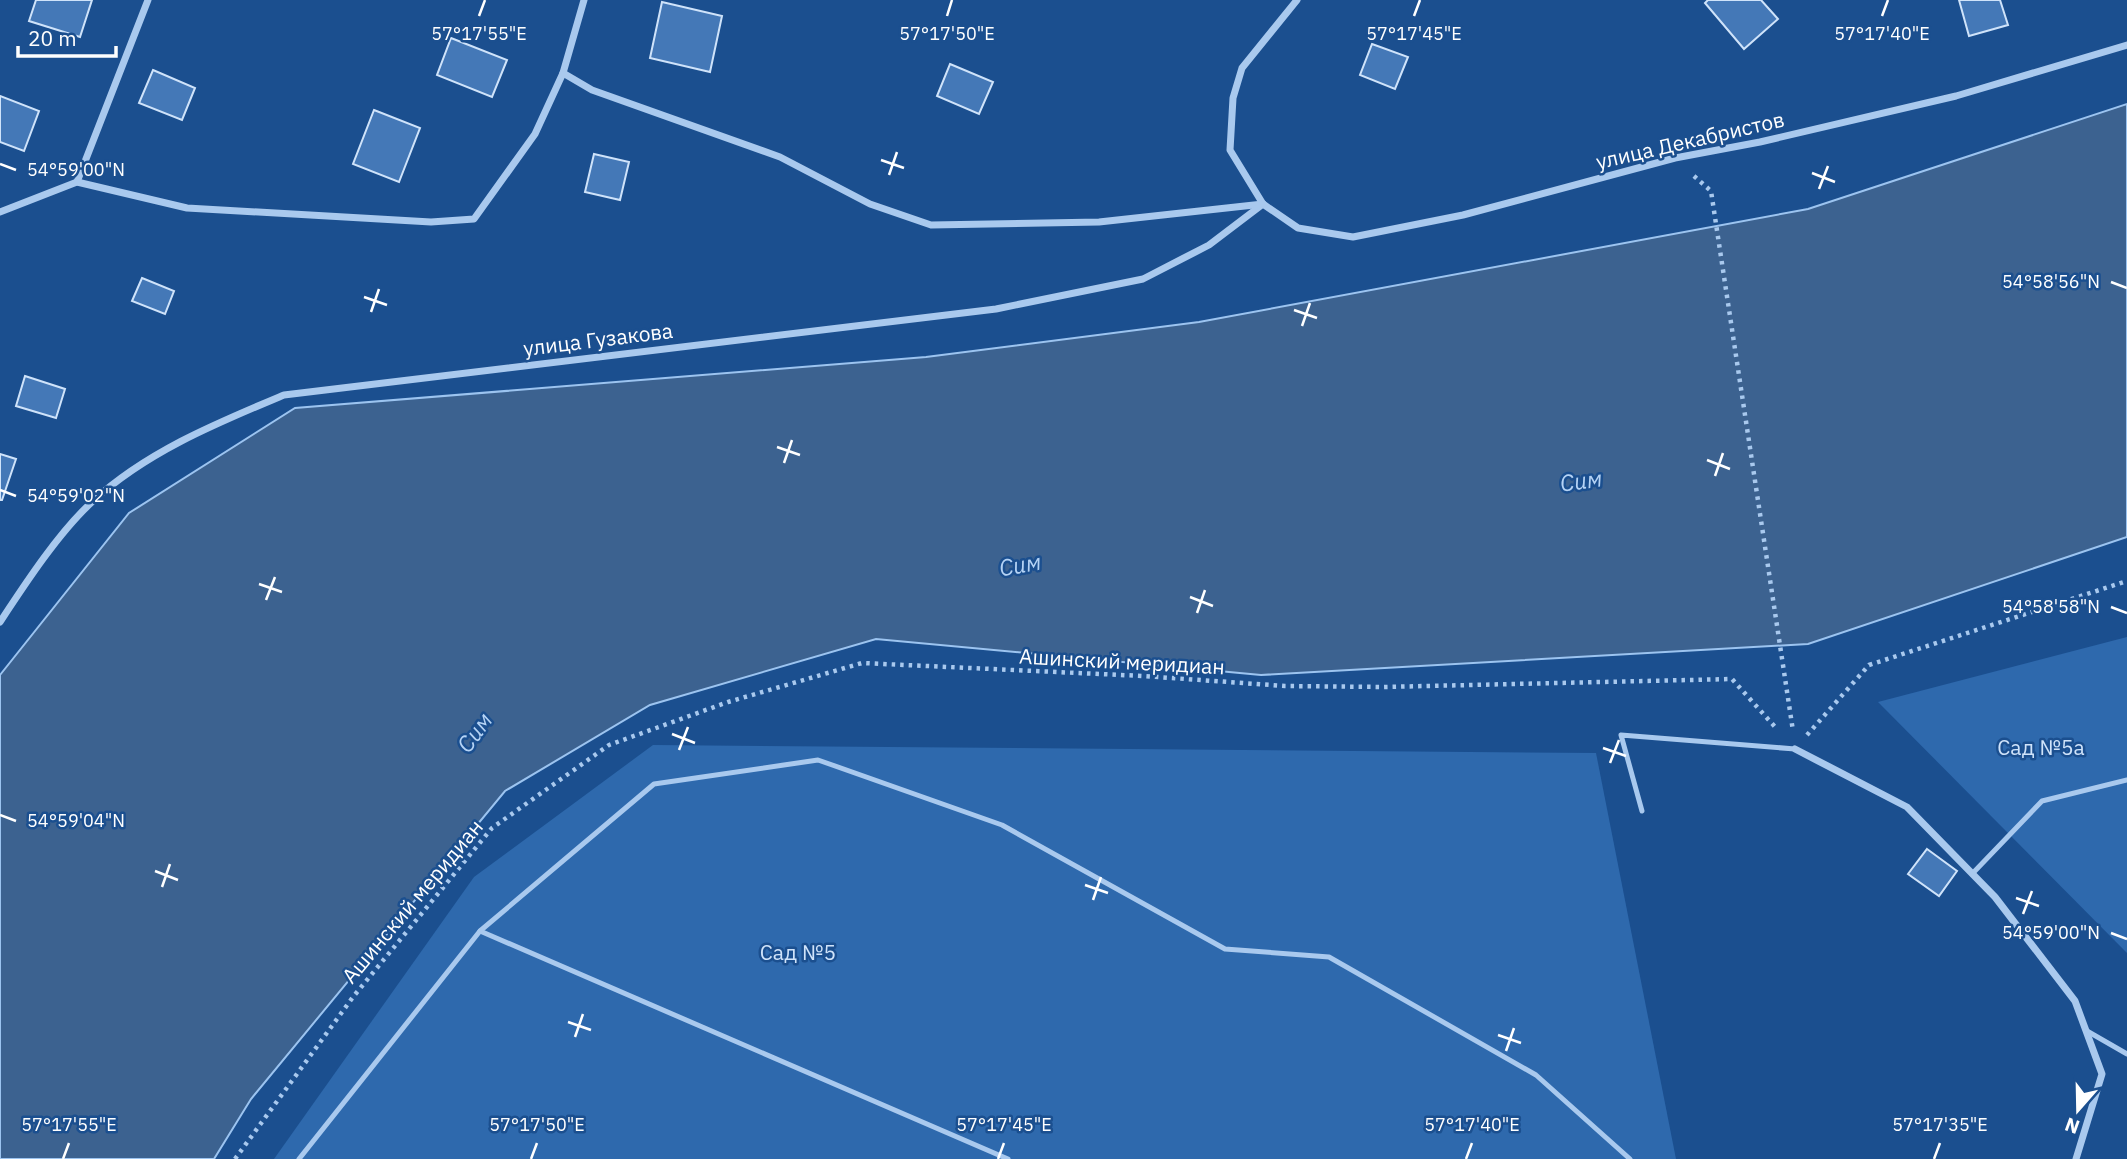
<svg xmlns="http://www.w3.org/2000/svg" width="2127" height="1159" font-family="'IBM Plex Sans',sans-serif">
<rect width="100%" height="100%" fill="#1b4f8f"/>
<g fill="#2e69ad">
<path d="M2127,637V953L1878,702Z"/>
<path d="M653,745L1596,753L1676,1159H274L474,877Z"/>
</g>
<path fill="#3c6290" stroke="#9cc4f0" stroke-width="2" d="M2127,104V537L1808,644L1261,675L876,639L650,705L505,791L251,1099L214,1159H0V675L129,513L295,408L926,357L1199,322L1808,209Z"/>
<g fill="#4478b7" stroke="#cfe3fa" stroke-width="2">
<path d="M36,0H92L80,37L29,21Z"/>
<path d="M1708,0H1761L1778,19L1744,49L1705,3Z"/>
<path d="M1959,0H2000L2008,25L1969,36Z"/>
<path d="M662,2L722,16L710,72L650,58Z"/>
<path d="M451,38L507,60L492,97L437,75Z"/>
<path d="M1372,44L1408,57L1395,89L1360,75Z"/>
<path d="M950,64L993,82L979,114L937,96Z"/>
<path d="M153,70L195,88L182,120L139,103Z"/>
<path d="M0,96L39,111L24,151L0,142Z"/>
<path d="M374,110L420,128L399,182L353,164Z"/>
<path d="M594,154L629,162L620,200L585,192Z"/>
<path d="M142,278L174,291L165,314L132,301Z"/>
<path d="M25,376L65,389L56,418L16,406Z"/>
<path d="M0,454L16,459L2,500H0Z"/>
<path d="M1927,849L1957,871L1939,896L1908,874Z"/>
</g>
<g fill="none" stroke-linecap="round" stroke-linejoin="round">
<g stroke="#a9c9ee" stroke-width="4.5" stroke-dasharray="3.5 5" stroke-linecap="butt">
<path d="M1694,176L1711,191L1793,731"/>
<path d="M1807,735L1869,665L2127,581"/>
<path d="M235,1159L353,997L492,828L609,745L728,702L862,663L1143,676L1285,686L1383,687L1732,679L1776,728"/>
</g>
<g stroke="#a9c9ee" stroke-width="5">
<path d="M1642,811L1621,735L1795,749"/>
<path d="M1972,874L2042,801L2127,780"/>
<path d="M480,931L1008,1159"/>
<path d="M2087,1031L2127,1054"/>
<path d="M299,1159L480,931L654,784L818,760L1002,825L1225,949L1329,957L1536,1075L1630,1159"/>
</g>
<g stroke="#a9c9ee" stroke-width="7">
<path d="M1297,0L1242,68L1233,98L1230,150L1263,204L1298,228L1353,237L1463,215L1675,158L1760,142L1956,96L2127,45"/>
<path d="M563,73L592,90L780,157L870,204L931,225L1099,222L1263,204"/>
<path d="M77,182L148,0"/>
<path d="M0,212L77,182L187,208L431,222L474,219L535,134L563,73L584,0"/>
<path d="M0,622C25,584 59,532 92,502C146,452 217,423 284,395L996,309L1143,279L1209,245L1263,204"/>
<path d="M1795,749L1907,807L1995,897L2075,1001L2102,1074L2076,1159"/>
</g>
</g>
<path fill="none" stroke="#fff" stroke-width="2.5" d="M479,16L485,0M947,16L952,0M1414,16L1420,0M1882,16L1888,0M881,160L904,168M0,164L16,170M1812,173L1835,182M889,175L897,152M1819,189L1828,166M2111,282L2127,288M364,297L387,305M1294,310L1317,318M371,312L379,289M1302,326L1310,303M777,447L800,455M1707,460L1730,469M784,463L792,440M1715,476L1723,453M0,490L16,496M259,584L282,592M1190,597L1213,606M266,600L275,577M2111,607L2127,613M1197,613L1205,590M672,734L695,743M1603,748L1626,756M679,750L688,727M1610,763L1619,740M0,815L16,821M155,871L178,880M1085,885L1108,893M162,887L170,864M2016,898L2039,906M1093,900L1101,877M2023,914L2032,891M2111,933L2127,939M568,1022L591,1030M1498,1035L1521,1043M575,1037L583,1014M1506,1051L1514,1028M63,1159L69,1143M531,1159L537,1143M998,1159L1004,1143M1466,1159L1472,1143M1934,1159L1940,1143"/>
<g text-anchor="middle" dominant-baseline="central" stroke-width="5" stroke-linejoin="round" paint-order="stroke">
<g font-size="21" fill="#fff" stroke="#1b4f8f">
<text transform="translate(1690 140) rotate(-13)">улица Декабристов</text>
<text transform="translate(598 339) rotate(-7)">улица Гузакова</text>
<text transform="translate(1122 661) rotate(3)">Ашинский меридиан</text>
<text transform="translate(412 901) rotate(-50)">Ашинский меридиан</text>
</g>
<g font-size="21" fill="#cfe3fa" stroke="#1b4f8f">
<text x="2041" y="747">Сад №5а</text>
<text x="798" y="952">Сад №5</text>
</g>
<g font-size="23" font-style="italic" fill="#b5d3f5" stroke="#1b4f8f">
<text transform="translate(1581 480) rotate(-8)">Сим</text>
<text transform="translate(1020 564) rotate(-10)">Сим</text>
<text transform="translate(474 732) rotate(-54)">Сим</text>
</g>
</g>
<g font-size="18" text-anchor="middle" fill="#fff" stroke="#1b4f8f" stroke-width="5" stroke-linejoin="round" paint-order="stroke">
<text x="479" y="40">57°17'55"E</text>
<text x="947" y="40">57°17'50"E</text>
<text x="1414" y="40">57°17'45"E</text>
<text x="1882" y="40">57°17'40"E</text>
<text x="76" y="176">54°59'00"N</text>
<text x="2051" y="288">54°58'56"N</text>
<text x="76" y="502">54°59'02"N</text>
<text x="2051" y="613">54°58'58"N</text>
<text x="76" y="827">54°59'04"N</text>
<text x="2051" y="939">54°59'00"N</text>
<text x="69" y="1131">57°17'55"E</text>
<text x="537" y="1131">57°17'50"E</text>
<text x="1004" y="1131">57°17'45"E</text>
<text x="1472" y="1131">57°17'40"E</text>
<text x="1940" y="1131">57°17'35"E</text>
</g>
<g transform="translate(2078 1110) rotate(200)" stroke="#1b4f8f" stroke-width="5" paint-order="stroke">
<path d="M0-5L12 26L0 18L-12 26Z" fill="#ffffff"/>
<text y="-10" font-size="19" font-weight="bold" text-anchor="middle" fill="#ffffff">N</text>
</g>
<path d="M18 46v10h98v-10" fill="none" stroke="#ffffff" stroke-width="3.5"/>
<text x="28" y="46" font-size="21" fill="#ffffff" stroke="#1b4f8f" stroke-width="5" paint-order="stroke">20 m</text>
</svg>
